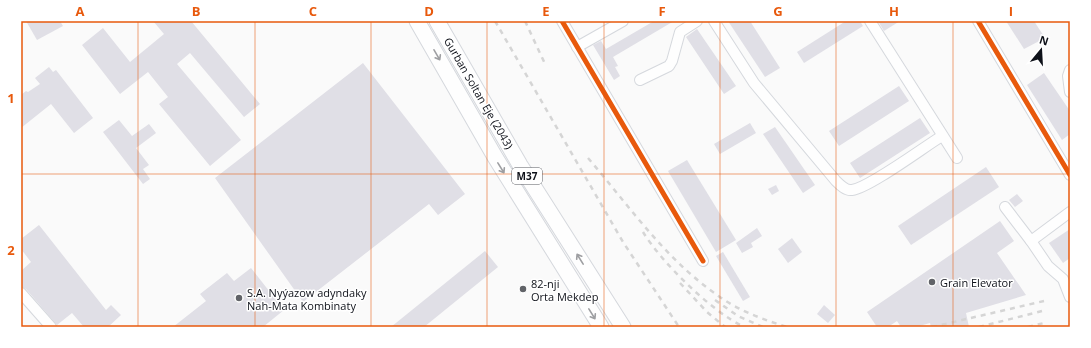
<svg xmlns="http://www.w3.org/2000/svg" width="1091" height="348" font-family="'Open Sans',sans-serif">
<rect width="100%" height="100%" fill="#fafafa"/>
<g fill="#e0dfe6">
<path d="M26,21H60L63,26L37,40Z"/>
<path d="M153,21H191L260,104L244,117L190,53L177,64L241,140L210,166L159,104L168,97L148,72L120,94L82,45L103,28L130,62L164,34Z"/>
<path d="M654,21H674L613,57L618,66L615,67L620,76L614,80L593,45L601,41L606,49Z"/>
<path d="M728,21H750L780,68L765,77Z"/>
<path d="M846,21H860L863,26L804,63L797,52Z"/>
<path d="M878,21H900L884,31Z"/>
<path d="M1006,21H1034L1045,38L1024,49Z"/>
<path d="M697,29L736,86L724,94L686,37Z"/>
<path d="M363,63L465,194L438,215L429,204L303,302L215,178Z"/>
<path d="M49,67L53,72L56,70L93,118L74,133L51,104L21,128V95L26,91L28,92L40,84L35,78Z"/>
<path d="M1044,73L1070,111V134L1062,140L1027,85Z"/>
<path d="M899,86L909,101L839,146L829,131Z"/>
<path d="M920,118L930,133L860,178L850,163Z"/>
<path d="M119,120L132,136L149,124L156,133L136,148L149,165L143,169L150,179L143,184L103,132Z"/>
<path d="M750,123L756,133L720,154L714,144Z"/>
<path d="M775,127L815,185L803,193L763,134Z"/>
<path d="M687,160L736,240L716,252L668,171Z"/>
<path d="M986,167L999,187L911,245L898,226Z"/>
<path d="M776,185L779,191L772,195L768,189Z"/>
<path d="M1017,194L1023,201L1015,207L1009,200Z"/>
<path d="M1000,221L1014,241L997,253L1026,295L966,313L969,327H931L930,323L916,327H901L897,321L888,327H877L867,312Z"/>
<path d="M39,225L106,310L111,305L121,315L108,327H84L72,313L57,325L26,289L21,287V271L31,262L21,249V239Z"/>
<path d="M757,228L762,236L751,243L753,247L742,253L736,243Z"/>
<path d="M1070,229V258L1063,263L1049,243Z"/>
<path d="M792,238L802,252L788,263L778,249Z"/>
<path d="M485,251L498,267L424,327H391Z"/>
<path d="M723,252L750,297L743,301L716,256Z"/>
<path d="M251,268L284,310L263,327H173L206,301L200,294L227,273L234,281Z"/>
<path d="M824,305L835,315L828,323L817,314Z"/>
</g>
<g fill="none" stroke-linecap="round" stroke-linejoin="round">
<g stroke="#d5d8dd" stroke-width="12">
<g id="minor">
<path d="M562,21L703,261"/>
<path d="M714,21L754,83L836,181C840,185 846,191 852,190C869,188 924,147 942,136"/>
<path d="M870,21L957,158"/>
<path d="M978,21L1070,175"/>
<path d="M577,47L623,21"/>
<path d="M1070,70L1068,76L1070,92"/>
<path d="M640,80L669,66L672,61L680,32L697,21"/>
<path d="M1005,207L1031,241"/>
<path d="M1070,212L1031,241L1048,266L1063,279L1070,297"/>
<path d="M21,293L51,327"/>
</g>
</g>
<g stroke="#d5d8dd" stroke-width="17">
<g id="highway">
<path d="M417,21L495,157L601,327"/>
<path d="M437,21L520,165L623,327"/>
</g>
</g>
<use href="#minor" stroke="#fefefe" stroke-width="10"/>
<use href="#highway" stroke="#fefefe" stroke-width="15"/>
<g stroke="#d5d5d5" stroke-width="2.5" stroke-dasharray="5 5" stroke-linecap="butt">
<path d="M495,21L623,242L679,327"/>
<path d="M525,21L546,66"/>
<path d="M588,158C630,207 668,263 723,299C742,312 765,320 787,327"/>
<path d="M643,232C662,263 711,311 744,327"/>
<path d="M680,283L707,312L725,327"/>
<path d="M715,300L738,316L763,327"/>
<path d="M932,327L1044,301"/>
<path d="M979,327L1042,311"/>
<path d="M1028,327L1044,323"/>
</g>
<g stroke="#fff" stroke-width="8">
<g id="cycleway">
<path d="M562,21L703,261"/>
<path d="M978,21L1070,175"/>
</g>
</g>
<use href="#cycleway" stroke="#e8590c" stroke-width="5"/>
</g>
<defs><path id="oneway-shaft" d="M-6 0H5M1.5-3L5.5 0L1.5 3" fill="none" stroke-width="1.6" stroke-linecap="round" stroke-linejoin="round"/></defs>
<g stroke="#9e9fa2">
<use href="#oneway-shaft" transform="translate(437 55) rotate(60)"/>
<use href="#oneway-shaft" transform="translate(501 168) rotate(58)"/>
<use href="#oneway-shaft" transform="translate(580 259) rotate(-122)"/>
<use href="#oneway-shaft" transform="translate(592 314) rotate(58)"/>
</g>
<path fill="none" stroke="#e8590c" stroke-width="1" stroke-opacity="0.55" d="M138,21V327M255,21V327M371,21V327M487,21V327M604,21V327M720,21V327M836,21V327M953,21V327M21,174H1070"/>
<g fill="#616368" stroke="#fff" stroke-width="1.5">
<circle cx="932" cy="282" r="4"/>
<circle cx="523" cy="289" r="4"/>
<circle cx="239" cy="298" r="4"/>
</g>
<g text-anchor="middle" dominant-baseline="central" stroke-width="3" stroke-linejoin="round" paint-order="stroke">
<rect fill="#fff" stroke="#56585e" stroke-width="1" x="512" y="168" width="30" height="16" rx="3"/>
<g font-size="10" font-weight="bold" fill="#0e1119">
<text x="527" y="176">M37</text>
</g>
<g font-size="11" fill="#0e1119" stroke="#fff">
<text transform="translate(479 93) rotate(60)">Gurban Soltan Eje (2043)</text>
</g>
<g font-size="11" fill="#0e1119" stroke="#fff" text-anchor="start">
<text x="940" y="282">Grain Elevator</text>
<text x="531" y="283">82-nji<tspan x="531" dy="13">Orta Mekdep</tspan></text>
<text x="247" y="292">S.A. Nyýazow adyndaky<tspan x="247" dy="13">Nah-Mata Kombinaty</tspan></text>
</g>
</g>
<rect width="1091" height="348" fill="none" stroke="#ffffff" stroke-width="44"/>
<g transform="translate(1041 50) rotate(18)" stroke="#ffffff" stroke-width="3" paint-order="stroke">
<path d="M0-3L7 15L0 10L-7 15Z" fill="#0e1119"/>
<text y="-6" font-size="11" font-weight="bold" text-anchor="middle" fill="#0e1119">N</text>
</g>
<rect x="22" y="22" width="1047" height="304" fill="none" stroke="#e8590c" stroke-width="1.5"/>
<g font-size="13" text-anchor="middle" font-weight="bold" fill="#e8590c">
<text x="80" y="16">A</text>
<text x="196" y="16">B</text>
<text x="313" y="16">C</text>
<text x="429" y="16">D</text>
<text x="546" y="16">E</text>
<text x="662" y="16">F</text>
<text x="778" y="16">G</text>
<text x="894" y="16">H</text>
<text x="1011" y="16">I</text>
<text x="11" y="103">1</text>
<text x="11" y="255">2</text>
</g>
</svg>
